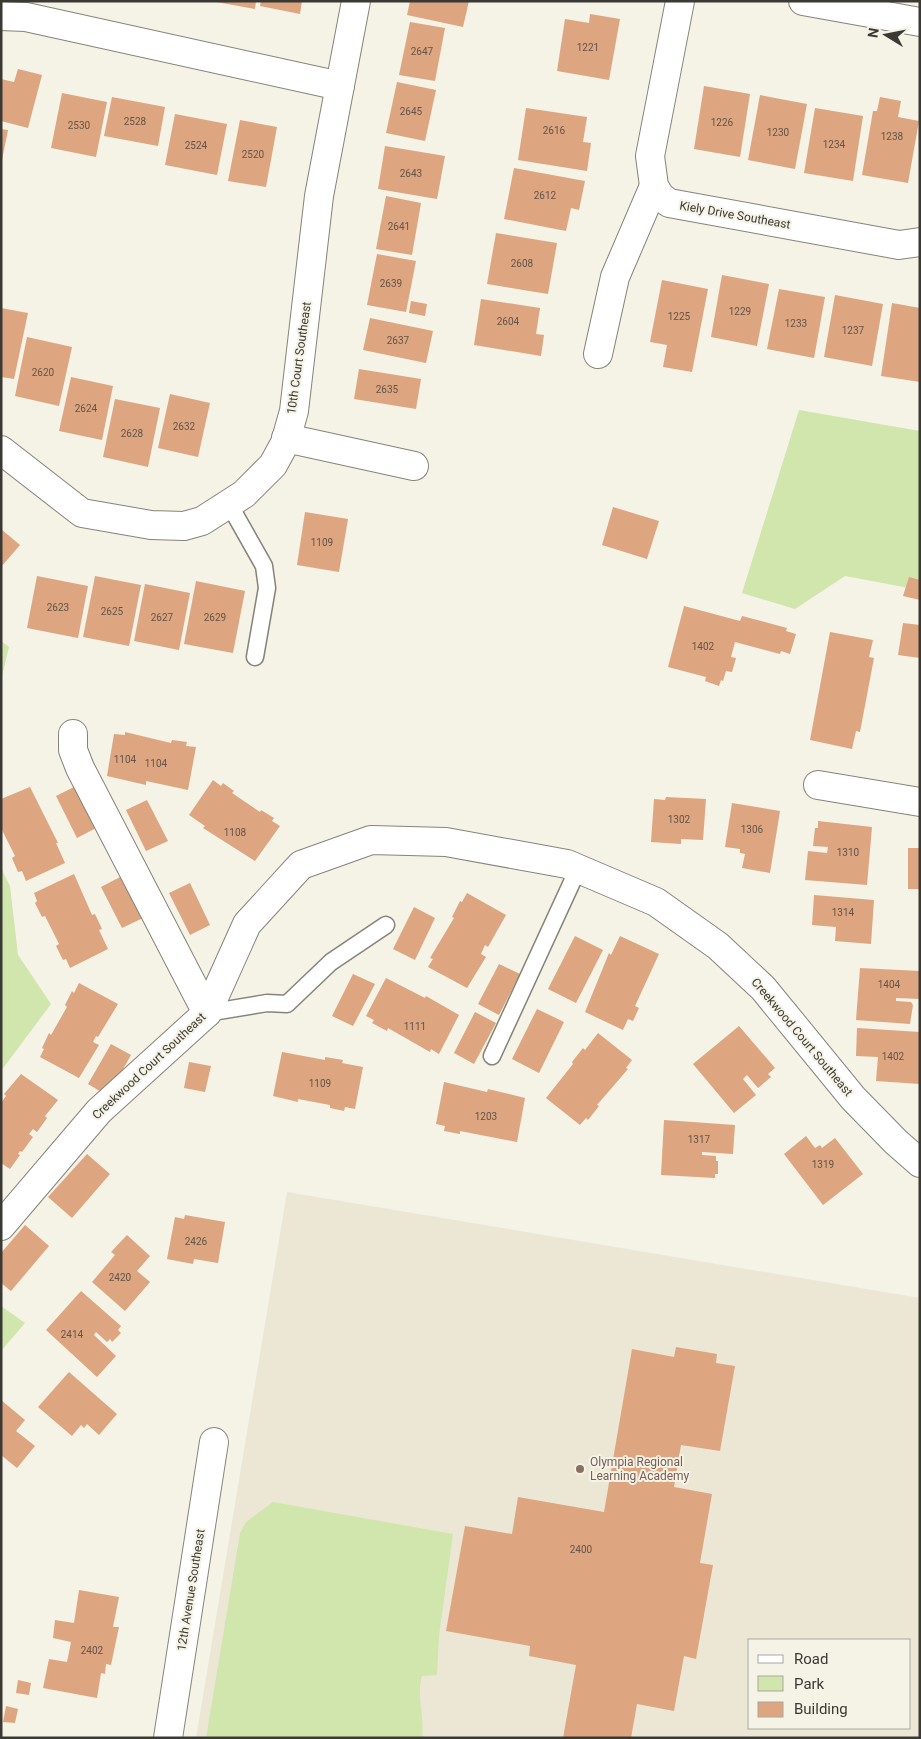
<svg xmlns="http://www.w3.org/2000/svg" width="921" height="1739" font-family="Roboto,sans-serif">
<rect width="100%" height="100%" fill="#f5f2e6"/>
<path fill="#ece7d5" fill-rule="evenodd" d="M287,1192L920,1298V1738H196ZM750,1640H910V1728H750Z"/>
<g fill="#d0e6ad">
<path d="M799,410L920,431V590L845,576L795,609L742,593Z"/>
<path d="M1,641L9,647L1,680Z"/>
<path d="M1,868L10,886L18,955L51,1004L1,1071Z"/>
<path d="M1,1306L25,1323L1,1351Z"/>
<path d="M273,1502L453,1534L439,1636L437,1675L422,1676C416,1697 425,1716 422,1738H206L240,1533L246,1522Z"/>
</g>
<g fill="#dda580">
<path d="M211,1H256L255,9Z"/>
<path d="M261,1H302L300,14L260,6Z"/>
<path d="M410,1H469L463,27L407,15Z"/>
<path d="M590,14L620,19L609,80L557,71L565,19L589,23Z"/>
<path d="M410,22L445,28L435,81L399,75Z"/>
<path d="M18,69L42,75L28,128L1,121V79L14,82Z"/>
<path d="M397,82L436,90L425,141L386,133Z"/>
<path d="M704,86L750,94L740,157L694,149Z"/>
<path d="M62,93L107,102L96,157L51,148Z"/>
<path d="M760,95L807,104L795,169L748,160Z"/>
<path d="M112,97L165,107L158,146L104,136Z"/>
<path d="M880,97L901,101L898,117L919,121L908,183L862,175L873,111H877Z"/>
<path d="M526,108L587,117L583,142L591,143L587,171L518,160Z"/>
<path d="M815,108L863,116L853,181L804,173Z"/>
<path d="M175,114L227,124L217,175L165,165Z"/>
<path d="M240,120L277,127L266,187L228,181Z"/>
<path d="M1,129L8,130L2,160H1Z"/>
<path d="M385,146L445,156L437,199L378,189Z"/>
<path d="M514,168L585,181L579,210L571,208L566,231L504,219Z"/>
<path d="M386,196L421,203L412,255L376,249Z"/>
<path d="M496,233L557,243L548,294L487,284Z"/>
<path d="M377,254L416,261L406,312L367,305Z"/>
<path d="M722,275L769,284L757,346L711,337Z"/>
<path d="M662,280L708,289L692,372L663,367L667,345L650,342Z"/>
<path d="M779,289L825,297L814,358L767,349Z"/>
<path d="M835,295L883,304L872,366L824,357Z"/>
<path d="M481,299L540,308L536,334L544,335L541,356L474,345Z"/>
<path d="M411,301L427,304L425,316L409,313Z"/>
<path d="M892,303L920,308V382L881,376Z"/>
<path d="M1,308L28,313L14,379L1,377Z"/>
<path d="M370,318L433,331L426,363L363,350Z"/>
<path d="M27,337L72,347L59,406L15,396Z"/>
<path d="M359,369L421,379L416,409L354,399Z"/>
<path d="M71,377L113,386L102,440L59,431Z"/>
<path d="M170,394L210,403L198,457L158,448Z"/>
<path d="M115,399L160,408L148,467L103,457Z"/>
<path d="M613,507L659,521L647,559L602,545Z"/>
<path d="M305,512L348,519L339,572L297,565Z"/>
<path d="M1,529L20,545L1,567Z"/>
<path d="M37,576L88,586L78,638L27,628Z"/>
<path d="M95,576L141,585L129,646L83,637Z"/>
<path d="M909,577L920,580V600L903,596Z"/>
<path d="M196,581L245,591L233,653L184,644Z"/>
<path d="M145,584L190,593L179,650L134,641Z"/>
<path d="M684,606L740,621L742,616L787,628L786,631L796,634L790,654L781,651L780,654L735,642L731,657L736,658L732,672L726,671L723,681L721,680L719,686L705,681L706,677L668,667Z"/>
<path d="M903,623L920,625V658L898,655Z"/>
<path d="M830,632L873,640L869,657L874,658L860,732L856,731L852,749L810,740Z"/>
<path d="M125,732L171,743L172,740L187,742L186,746L196,747L188,790L146,781V785L107,776L114,734L125,735Z"/>
<path d="M213,780L221,786L223,783L234,791L232,793L260,812L261,810L274,818L272,821L280,826L255,861L203,828L205,826L189,815Z"/>
<path d="M78,785L98,827L77,838L56,796Z"/>
<path d="M30,787L58,843H56L65,863L26,881L22,871L18,872L12,858L15,856L1,828V799Z"/>
<path d="M666,797L706,799L703,840L681,839V844L651,842L654,799L665,800Z"/>
<path d="M147,800L168,841L146,851L126,810Z"/>
<path d="M732,803L780,811L770,873L742,868L745,854L740,853V849L725,847Z"/>
<path d="M818,821L872,827L867,885L805,880L808,851L827,853L828,847L813,846L815,828H818Z"/>
<rect x="908" y="848" width="12" height="41"/>
<path d="M74,874L92,915L95,914L102,929L99,930L108,949L70,968L66,959L63,960L56,946L59,944L45,916L42,917L35,903L37,901L34,893Z"/>
<path d="M122,876L143,918L122,928L101,887Z"/>
<path d="M190,883L210,925L190,935L169,893Z"/>
<path d="M467,893L506,915L488,947L485,945L481,954L486,957L467,988L428,967L433,959L430,958L454,918L452,917L460,901L462,902Z"/>
<path d="M814,895L874,900L871,944L835,941L836,927L812,925Z"/>
<path d="M414,907L435,918L415,960L393,949Z"/>
<path d="M575,936L603,950L576,1003L548,989Z"/>
<path d="M620,936L659,954L635,1006L639,1008L633,1021L628,1019L623,1030L585,1012L609,953L611,955Z"/>
<path d="M499,964L520,974L499,1015L478,1004Z"/>
<path d="M860,968L920,971V999L896,998V1001L911,1002L913,1005L910,1024L856,1020Z"/>
<path d="M353,974L375,984L353,1026L332,1016Z"/>
<path d="M386,978L425,998L426,996L459,1015L439,1054L431,1049L430,1052L388,1028L387,1031L372,1023L374,1020L366,1016Z"/>
<path d="M79,983L118,1004L98,1037L96,1036L93,1042L99,1045L79,1078L40,1057L44,1049L42,1048L49,1033L51,1035L67,1007L65,1005L72,991L74,993Z"/>
<path d="M537,1009L564,1022L539,1073L512,1059Z"/>
<path d="M475,1012L496,1023L474,1064L454,1053Z"/>
<path d="M739,1026L775,1068L768,1074L771,1077L758,1088L747,1075L743,1079L756,1095L734,1113L693,1064Z"/>
<path d="M857,1028L920,1032V1084L876,1081L878,1057L856,1056Z"/>
<path d="M598,1033L632,1060L626,1068L628,1069L597,1105L599,1106L588,1120L586,1118L580,1125L546,1098L573,1064L572,1062L583,1048L585,1050Z"/>
<path d="M111,1044L131,1055L108,1096L88,1084Z"/>
<path d="M282,1052L325,1060V1057L343,1060L342,1063L363,1067L355,1109L345,1107L344,1111L330,1108V1105L298,1099V1102L273,1096Z"/>
<path d="M189,1062L211,1066L205,1092L184,1088Z"/>
<path d="M21,1074L58,1100L45,1116L47,1118L37,1132L33,1129L29,1134L33,1137L22,1152L20,1151L18,1154L20,1155L10,1169L1,1163V1103L6,1096L4,1094Z"/>
<path d="M444,1082L487,1092L488,1089L525,1098L517,1142L460,1131V1134L444,1131L445,1126L436,1124Z"/>
<path d="M664,1120L735,1125L733,1154L702,1152V1155L716,1156V1161H718V1174H715V1178L661,1175Z"/>
<path d="M806,1136L815,1148L820,1145L822,1148L835,1138L863,1174L823,1205L784,1154Z"/>
<path d="M87,1154L110,1174L72,1218L48,1197Z"/>
<path d="M185,1215L225,1222L218,1263L194,1259L193,1264L167,1259L175,1217L184,1219Z"/>
<path d="M25,1225L49,1246L11,1291L1,1283V1253Z"/>
<path d="M127,1235L150,1256L137,1271L150,1282L125,1311L92,1282L115,1255L111,1252Z"/>
<path d="M81,1291L121,1326L118,1330L121,1333L112,1342L110,1339L107,1342L96,1332L94,1335L116,1356L97,1377L46,1330Z"/>
<path d="M676,1347L717,1354L716,1363L735,1366L720,1451L681,1445L674,1487L712,1494L700,1563L713,1565L696,1659L684,1656L674,1711L637,1704L631,1738H563L576,1665L529,1656L530,1646L446,1631L465,1526L512,1534L518,1497L604,1512L632,1349L674,1357Z"/>
<path d="M69,1372L117,1414L99,1435L87,1424L84,1428L81,1425L72,1436L38,1407Z"/>
<path d="M1,1400L25,1420L16,1431L35,1446L17,1468L1,1455Z"/>
<path d="M79,1590L119,1597L113,1627H119L111,1665L106,1664L105,1674L101,1673L97,1698L43,1688L49,1659L67,1662L71,1642L53,1638L55,1620L74,1623Z"/>
<path d="M18,1680L31,1683L29,1695L16,1693Z"/>
<path d="M6,1706L18,1709L15,1723L3,1722Z"/>
</g>
<g fill="none" stroke-linecap="round" stroke-linejoin="round">
<g stroke="#868379" stroke-width="19">
<g id="service">
<path d="M229,504L264,566L267,588L255,657"/>
<path d="M207,1013L267,1003L287,1004L331,962L386,925"/>
<path d="M492,1056L578,869"/>
</g>
</g>
<g stroke="#868379" stroke-width="30">
<g id="minor">
<path d="M680,1L650,156L654,186L660,196L669,203L899,245L920,242"/>
<path d="M803,1L920,22"/>
<path d="M1,16L26,17L340,86"/>
<path d="M598,354L615,277L654,186"/>
<path d="M286,438L414,466"/>
<path d="M1,450L82,513L151,525L184,526L202,521L244,494L273,465L285,443L294,411L319,196L356,1"/>
<path d="M73,734V750L80,768L207,1013"/>
<path d="M818,785L920,802"/>
<path d="M1,1226L99,1111L207,1013L247,924L301,865L371,840L446,842L567,864L656,902L718,946L763,988L853,1098L896,1142L920,1163"/>
<path d="M168,1738L214,1442"/>
</g>
</g>
<use href="#service" stroke="#fff" stroke-width="16"/>
<use href="#minor" stroke="#fff" stroke-width="28"/>
</g>
<circle fill="#8d6e63" stroke="#f5f2e6" stroke-width="2" cx="580" cy="1469" r="5"/>
<g text-anchor="middle" dominant-baseline="central" stroke-width="4" stroke-linejoin="round" paint-order="stroke">
<g font-size="10" fill="#635447">
<text x="588" y="47">1221</text>
<text x="422" y="51">2647</text>
<text x="411" y="111">2645</text>
<text x="135" y="121">2528</text>
<text x="722" y="122">1226</text>
<text x="79" y="125">2530</text>
<text x="554" y="130">2616</text>
<text x="778" y="132">1230</text>
<text x="892" y="136">1238</text>
<text x="834" y="144">1234</text>
<text x="196" y="145">2524</text>
<text x="253" y="154">2520</text>
<text x="411" y="173">2643</text>
<text x="545" y="195">2612</text>
<text x="399" y="226">2641</text>
<text x="522" y="263">2608</text>
<text x="391" y="283">2639</text>
<text x="740" y="311">1229</text>
<text x="679" y="316">1225</text>
<text x="508" y="321">2604</text>
<text x="796" y="323">1233</text>
<text x="853" y="330">1237</text>
<text x="398" y="340">2637</text>
<text x="43" y="372">2620</text>
<text x="387" y="389">2635</text>
<text x="86" y="408">2624</text>
<text x="184" y="426">2632</text>
<text x="132" y="433">2628</text>
<text x="322" y="542">1109</text>
<text x="58" y="607">2623</text>
<text x="112" y="611">2625</text>
<text x="162" y="617">2627</text>
<text x="215" y="617">2629</text>
<text x="703" y="646">1402</text>
<text x="125" y="759">1104</text>
<text x="156" y="763">1104</text>
<text x="679" y="819">1302</text>
<text x="752" y="829">1306</text>
<text x="235" y="832">1108</text>
<text x="848" y="852">1310</text>
<text x="843" y="912">1314</text>
<text x="889" y="984">1404</text>
<text x="415" y="1026">1111</text>
<text x="893" y="1056">1402</text>
<text x="320" y="1083">1109</text>
<text x="486" y="1116">1203</text>
<text x="699" y="1139">1317</text>
<text x="823" y="1164">1319</text>
<text x="196" y="1241">2426</text>
<text x="120" y="1277">2420</text>
<text x="72" y="1334">2414</text>
<text x="581" y="1549">2400</text>
<text x="92" y="1650">2402</text>
</g>
<g font-size="12" fill="#3a3934" stroke="#f5f2e6">
<text transform="translate(735 215) rotate(10)">Kiely Drive Southeast</text>
<text transform="translate(299 358) rotate(-82)">10th Court Southeast</text>
<text transform="translate(802 1037) rotate(50)">Creekwood Court Southeast</text>
<text transform="translate(149 1066) rotate(-43)">Creekwood Court Southeast</text>
<text transform="translate(191 1590) rotate(-81)">12th Avenue Southeast</text>
</g>
<g font-size="12" fill="#785e54" stroke="#f5f2e6" text-anchor="start">
<text x="590" y="1462">Olympia Regional<tspan x="590" dy="14">Learning Academy</tspan></text>
</g>
</g>
<rect width="921" height="1739" fill="none" stroke="#3a3934" stroke-width="5"/>
<rect x="748" y="1639" width="162" height="90" fill="#f5f2e6" stroke="#aaa89f"/>
<rect x="758" y="1655" width="25" height="8" fill="#ffffff" stroke="#aaa89f"/>
<text x="794" y="1664" font-size="15" fill="#3a3934">Road</text>
<rect x="758" y="1676" width="25" height="15" fill="#d0e6ad" stroke="#aaa89f"/>
<text x="794" y="1689" font-size="15" fill="#3a3934">Park</text>
<rect x="758" y="1702" width="25" height="15" fill="#dda580" stroke="#aaa89f"/>
<text x="794" y="1714" font-size="15" fill="#3a3934">Building</text>
<g transform="translate(886 35) rotate(280)" stroke="#f5f2e6" stroke-width="4" paint-order="stroke">
<path d="M0-4L9 19L0 12L-9 19Z" fill="#3a3934"/>
<text y="-8" font-size="14" font-weight="bold" text-anchor="middle" fill="#3a3934">N</text>
</g>
</svg>
